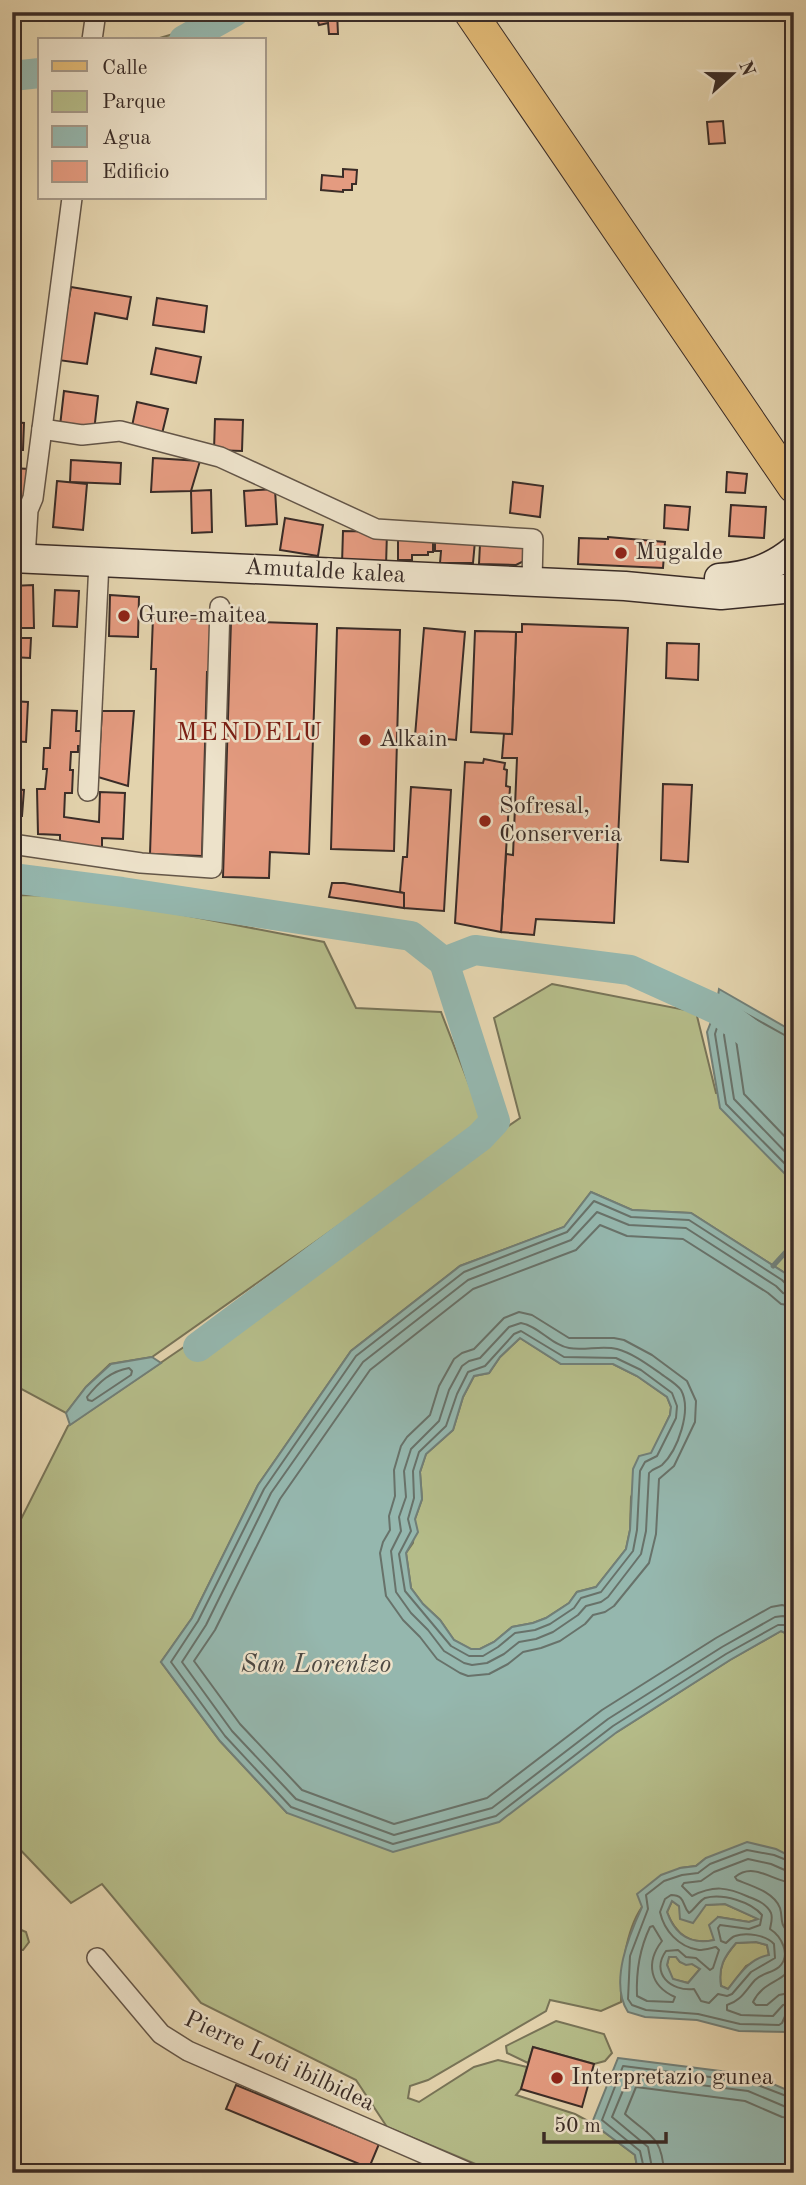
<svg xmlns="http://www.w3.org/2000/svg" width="806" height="2185" font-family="'Old Standard TT',serif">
<rect width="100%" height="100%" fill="#e3d3ad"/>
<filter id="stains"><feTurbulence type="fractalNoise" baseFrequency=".00286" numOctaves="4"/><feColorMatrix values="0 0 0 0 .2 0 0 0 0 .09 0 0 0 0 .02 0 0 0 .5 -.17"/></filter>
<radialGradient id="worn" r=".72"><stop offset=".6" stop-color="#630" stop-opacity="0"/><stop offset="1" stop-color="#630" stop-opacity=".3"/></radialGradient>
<g fill="#b5bc89" stroke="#787458" stroke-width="2">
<path d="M209,12H254L206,40H153L180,32Z"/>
<path d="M12,895L86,896L324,942L356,1008L441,1012L484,1123L152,1357L110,1364L86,1387L66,1413L12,1384Z"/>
<path d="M552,984L696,1012L716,1093L780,1090L794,1096V1285L788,1275L691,1213L632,1210L591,1192L564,1227L460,1266L351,1351L258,1485L192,1618L161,1662L220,1741L287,1813L617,1732L730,1660L781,1631L794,1637V1858H706L696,1866L680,1868C668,1880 651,1892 642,1907C625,1931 621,1974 621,2002L601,2011L550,2000L546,2011L428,2080L410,2086L408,2098L419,2102L474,2067L498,2060L527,2067L521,2089L516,2095L575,2114L592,2123L635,2155L638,2173H497L387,2127L356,2080L201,2003L102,1884L71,1903L12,1841V1537L68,1426L520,1118L494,1018Z"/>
<path d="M520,1338L561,1364H613L637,1376L667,1397L671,1407L670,1415L631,1497L630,1530L626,1549L596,1587L577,1592L569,1603L546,1618L533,1623L512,1627L494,1642L480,1649L472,1650L454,1640L440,1620L423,1604L411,1588L406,1553L413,1543L415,1519L422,1499L420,1472L426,1454L453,1430L463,1397L474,1376L489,1373L500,1357Z"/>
<path d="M672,1901L679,1906L725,1904L759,1919L749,1922L718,1917L715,1940C690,1945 676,1935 667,1912Z"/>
<path d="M19,1929L26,1932L29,1942L23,1950L12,1949V1931Z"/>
<path d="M756,1942L767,1945L769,1955L746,1966L728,1989L721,1986C718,1967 724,1957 736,1943Z"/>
<path d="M669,1956L676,1957L680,1962L692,1964L700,1969L688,1983L672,1979L667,1965Z"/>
<path d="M556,2021L604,2034L612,2053L605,2061L594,2064L533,2047L528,2063L507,2053L506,2046Z"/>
</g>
<g fill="#95b7ae" stroke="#717f78" stroke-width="2" fill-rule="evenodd">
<path d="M719,989L794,1032V1183L720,1108L707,1032L716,1009Z"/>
<path d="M591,1192L632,1210L691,1213L788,1275L794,1285V1637L781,1631L730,1660L617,1732L499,1822L393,1852L287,1813L220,1741L161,1662L192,1618L258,1485L351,1351L460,1266L564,1227ZM520,1338L561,1364H613L637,1376L667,1397L671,1407L670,1415L651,1453L639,1456L633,1469L630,1530L626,1549L596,1587L577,1592L569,1603L546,1618L533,1623L512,1627L494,1642L480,1649H471L454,1640L440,1620L423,1604L411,1588L406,1553L418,1532L415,1519L422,1499L420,1472L426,1454L453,1430L463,1397L474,1376L489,1373L500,1357Z"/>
<path d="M152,1357L161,1363L70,1425L66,1413L86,1387L111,1364Z"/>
<path d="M747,1842L776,1849L794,1858V1999L788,2032L739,2031L697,2020L645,2017L628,2012C609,1983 629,1935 642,1907L637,1894L661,1875L680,1868L696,1866L706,1858ZM672,1901L679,1906L680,1919L693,1923L706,1905L725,1904L758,1919L749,1922L718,1917L709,1925L714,1940C690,1945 675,1935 667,1912ZM756,1942L767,1945L769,1955C750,1958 739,1975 728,1989L721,1986C718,1967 724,1957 736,1943ZM669,1957H676L680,1962L686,1965L692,1964L700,1969L688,1983L673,1979L667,1965Z"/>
<path d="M618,2058L752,2075L794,2093V2173H638L635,2155L592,2123Z"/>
</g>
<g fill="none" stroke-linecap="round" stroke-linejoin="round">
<g stroke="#68726a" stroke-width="2">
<path d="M794,1037H788L727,1003L724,1005L715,1034L726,1104L794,1173"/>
<path d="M794,1046L784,1044L733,1016L730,1018L724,1035L734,1099L794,1161"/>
<path d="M794,1057L779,1054L740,1031L735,1033L744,1094L794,1146"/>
<path d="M794,1287L788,1286L782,1280L689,1220L631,1217L594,1201L567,1232L464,1272L356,1356L264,1489L198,1621L171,1662L225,1736L291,1807L393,1844L496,1816L613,1726L726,1654L778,1625H784L794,1629"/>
<path d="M794,1296L783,1293L776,1286L686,1228L629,1225L597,1212L571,1240L468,1280L363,1362L271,1493L206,1625L182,1662L232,1731L296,1799L394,1835L492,1808L608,1719L722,1647L775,1617L783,1616L794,1620"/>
<path d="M794,1306L781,1304L768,1293L683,1239L627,1236L600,1225L576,1250L473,1289L370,1370L280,1499L215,1630L194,1661L240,1724L302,1790L394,1824L487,1798L602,1710L716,1638L771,1607L782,1605L794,1608"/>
<path d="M519,1312L532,1315L569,1338H614L624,1340L652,1355L687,1381L696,1401L695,1422L674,1466L659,1479L656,1534L649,1563L614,1606L605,1612L593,1615L585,1624L560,1641L541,1648L523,1652L508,1664L489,1674L468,1676L460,1673L437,1659L420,1637L403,1620L386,1596L380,1553L383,1542L390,1530L389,1516L395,1496L394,1470L401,1446L407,1437L430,1415L439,1386L454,1359L462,1353L474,1349L504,1318Z"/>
<path d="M521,1323C539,1326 551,1345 569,1348C584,1351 602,1345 617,1349C632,1353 647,1364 660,1373C666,1378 676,1383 681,1390C692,1410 678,1450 662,1465C657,1469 653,1468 649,1473L646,1531L641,1554L608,1597L601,1602L586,1606L578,1615L553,1632L536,1639L519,1642L504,1654L487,1663L472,1665L464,1663L444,1651L428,1630L411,1613L396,1592L391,1551L401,1531L399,1517L406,1497L404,1471L411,1449L439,1421L449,1390L462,1366L469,1361L480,1358L509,1327Z"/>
<path d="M521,1331L564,1357L616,1358L641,1370L672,1393L677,1406L676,1418L657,1456L645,1462L640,1471L637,1530L633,1551L601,1592L581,1598L574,1608L550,1624L535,1630L515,1633L498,1647L483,1656H469L451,1646L405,1591L399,1554L411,1531L408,1519L414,1498L413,1471L419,1452L446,1426L457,1394L468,1372L485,1366L514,1334Z"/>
<path d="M129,1368L132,1371L131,1375L92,1401L88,1400L87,1397C99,1382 111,1371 129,1368Z"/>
<path d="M794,1863L774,1855L747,1850L710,1864L698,1873L682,1875L664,1881L646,1895L648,1909L630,1956L628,1999L632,2005L646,2010L698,2014L740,2024L779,2025L782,2023L786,2014L794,2012"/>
<path d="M794,1872L787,1871L771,1864L748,1859L714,1872L701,1881L684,1883L682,1886L692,1896C714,1885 727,1887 749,1897C757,1900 767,1904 771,1913C773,1918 771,1923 770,1929C781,1936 792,1955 779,1967C772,1973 762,1973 755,1980C745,1991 741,2001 727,2005V2010L741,2015L773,2016L783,2005L794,2003"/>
<path d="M794,1883C773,1882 754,1861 735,1877L737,1880C752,1886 774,1892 780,1908C782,1914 781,1921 783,1925C787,1933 792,1936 794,1945"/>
<path d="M671,1895C686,1895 682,1906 689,1913C695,1909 699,1901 705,1898C723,1893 751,1902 762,1915L760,1925L749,1929L720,1925L718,1928L721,1941L726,1943C728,1941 732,1937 735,1936C746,1932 766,1935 774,1944L775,1958L751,1972L732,1994L727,1996L718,1994L709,2003L701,2001L694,1989C671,1992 650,1973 666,1951L678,1950L686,1957L696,1958L710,1970L713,1968L719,1950L716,1947C711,1948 704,1950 699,1950C678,1947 664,1930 660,1912L665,1899Z"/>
<path d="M653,1926L662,1941C645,1963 650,1986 675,1997L673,2002L647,2001L637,1996C636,1972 639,1950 650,1927Z"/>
<path d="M794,1962C785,1984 764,1979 753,2002L756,2005H767L779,1995L794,1992"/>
<path d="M645,2173L640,2151L602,2120L623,2066L750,2082L794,2099"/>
<path d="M653,2173L648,2147L612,2117L629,2076L748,2091L786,2107L794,2108"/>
<path d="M664,2173C662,2135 649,2136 625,2114L636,2087L745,2101L782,2117L794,2118"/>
</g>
<path stroke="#717f78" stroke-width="5" d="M773,1266L794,1243"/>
<g stroke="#95b7ae" stroke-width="30">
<path d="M184,40L234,12"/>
<path d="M12,76L40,73"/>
<path d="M12,878L122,892L411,936L444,962L475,950L630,970L716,1009L794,1067"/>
<path d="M198,1347L480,1137L495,1121L444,962"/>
</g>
</g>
<g fill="#e49b80" stroke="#3a2c27" stroke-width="2">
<path d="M315,12H337L338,34H329L328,23L319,25Z"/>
<path d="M723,121L725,143L709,144L707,122Z"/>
<path d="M343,169L357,170L356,184H352V190H343V192L321,190L322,175L343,177Z"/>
<path d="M71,287L131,297L127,319L95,313L87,364L58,360Z"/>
<path d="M157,298L207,306L204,332L153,325Z"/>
<path d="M156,348L201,357L196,383L151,374Z"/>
<path d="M64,391L98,396L94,431L60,426Z"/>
<path d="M137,402L168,409L161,438L131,431Z"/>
<path d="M215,419L243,420L242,451L214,450Z"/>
<path d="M12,422L24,423L23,450H12Z"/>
<path d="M153,458L200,461L191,491L151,492Z"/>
<path d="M71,460L121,463L120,484L70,482Z"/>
<path d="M12,468L29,469L28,497L12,496Z"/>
<path d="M727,472L747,474L745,493L726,492Z"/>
<path d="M57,481L87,484L83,530L53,527Z"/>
<path d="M513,482L543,486L540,517L510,513Z"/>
<path d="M275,489L277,524L246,526L244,491Z"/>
<path d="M211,490L212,532L192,533L191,491Z"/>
<path d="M665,505L690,507L688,530L664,528Z"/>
<path d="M731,505L766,507L764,538L729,536Z"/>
<path d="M285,518L323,525L318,556L280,550Z"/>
<path d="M343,531L387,532L386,566L342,564Z"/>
<path d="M608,537L665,542L663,568L578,564L579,538L608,539Z"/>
<path d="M398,538H433V552H428V555H412V560H398Z"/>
<path d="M435,540L475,541L473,563H440L441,551H435Z"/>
<path d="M480,544L526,546V560L516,565L479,564Z"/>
<path d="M33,585L34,628H12V586Z"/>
<path d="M55,590L79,591L77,627L53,626Z"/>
<path d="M110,595L139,597L138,637L109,636Z"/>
<path d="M153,617L212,619L210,672H207L202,856L150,854L156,669H151Z"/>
<path d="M231,621L317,624L309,854L270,852L269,878L223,877Z"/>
<path d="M522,624L628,628L614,923L536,919L534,935L501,932L506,854L513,855L517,758H502L504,733L512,734L516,632H522Z"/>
<path d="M337,628L400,630L394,851L331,849Z"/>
<path d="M424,628L465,632L456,740L415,736Z"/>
<path d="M475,631L516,632L512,734L471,732Z"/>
<path d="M12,638H31L30,658L12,657Z"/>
<path d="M667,643L699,644L698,680L666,678Z"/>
<path d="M12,701L28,702L26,742L12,741Z"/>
<path d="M52,710L77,711L76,731H83L82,746H78V752H71L70,770H73L72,793H65L64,817L99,822L100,792L125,793L123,839L102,838V847L60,845V835L38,834L37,789H45L47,769H43L44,748H50Z"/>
<path d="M102,711H134L128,786L98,777Z"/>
<path d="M484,759L505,763L504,769L507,770L506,786L510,787L501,932L455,923L465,762L483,763Z"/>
<path d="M663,784L692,785L688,862L661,860Z"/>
<path d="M411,787L451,790L444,911L404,908V893L400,892L403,857H407Z"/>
<path d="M12,789L24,790L22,816H12Z"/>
<path d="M332,883H344L404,893V908L329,897Z"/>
<path d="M533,2047L594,2064L582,2107L521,2089Z"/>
<path d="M236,2085L379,2144L369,2168L226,2109Z"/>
</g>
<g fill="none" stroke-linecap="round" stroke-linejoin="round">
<g stroke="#645648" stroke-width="22">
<g id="minor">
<path d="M92,40L96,12"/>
<path d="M42,429L82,435L120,431L220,457L376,529L533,539L532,582"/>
<path d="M25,558L28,510L33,498L72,198"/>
<path d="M88,791L99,562"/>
<path d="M12,844L141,863L212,868L220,607"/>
<path d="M97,1958L161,2034L188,2051L469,2173"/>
</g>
</g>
<g stroke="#3a2c27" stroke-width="31">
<g id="secondary">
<path d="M12,558L625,586L721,595L794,588"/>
<path d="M719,578C748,576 771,569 794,550"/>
</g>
</g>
<g stroke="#3a2c27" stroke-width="34">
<path id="primary" d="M470,12L794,487"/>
</g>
<use href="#minor" stroke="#ede2ca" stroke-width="19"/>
<use href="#secondary" stroke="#ede2ca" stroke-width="28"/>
<use href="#primary" stroke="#e2ba76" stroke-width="32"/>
</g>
<g fill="#8f2418" stroke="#ede2ca" stroke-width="2.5">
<circle cx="621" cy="553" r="7"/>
<circle cx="124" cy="616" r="7"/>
<circle cx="365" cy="740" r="7"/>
<circle cx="485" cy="821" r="7"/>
<circle cx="557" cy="2078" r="7"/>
</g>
<g text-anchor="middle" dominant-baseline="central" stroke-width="5" stroke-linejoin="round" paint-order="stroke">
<g font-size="24" fill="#3a2c27" stroke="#ede2ca" text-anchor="start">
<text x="635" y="553">Mugalde</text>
<text x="138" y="616">Gure-maitea</text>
<text x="379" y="740">Alkain</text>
<text x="499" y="807">Sofresal,<tspan x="499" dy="28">Conserveria</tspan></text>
<text x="571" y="2078">Interpretazio gunea</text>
</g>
<g font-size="24" fill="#3a2c27" stroke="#ede2ca">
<text transform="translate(325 572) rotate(3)">Amutalde kalea</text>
<text transform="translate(279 2062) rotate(25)">Pierre Loti ibilbidea</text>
</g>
<g font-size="26" letter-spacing="2" fill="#7a1f14" stroke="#ede2ca">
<text x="250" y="733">MENDELU</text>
</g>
<g font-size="26" font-style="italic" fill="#4c4842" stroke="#ede2ca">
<text x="316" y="1665">San Lorentzo</text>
</g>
</g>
<rect width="806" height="2185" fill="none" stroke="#e3d3ad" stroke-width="42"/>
<rect x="14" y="14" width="778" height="2157" fill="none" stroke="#3a2c27" stroke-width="3.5"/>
<rect x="21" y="21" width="764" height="2143" fill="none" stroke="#3a2c27" stroke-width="2"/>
<rect x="38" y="38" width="228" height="161" fill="#ede2ca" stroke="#a59989" stroke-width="2"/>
<rect x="52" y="61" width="35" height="10" fill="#e2ba76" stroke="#a59989" stroke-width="2"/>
<text x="102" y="74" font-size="21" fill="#3a2c27">Calle</text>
<rect x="52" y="91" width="35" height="21" fill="#b5bc89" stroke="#a59989" stroke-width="2"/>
<text x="102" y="108" font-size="21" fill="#3a2c27">Parque</text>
<rect x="52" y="126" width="35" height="21" fill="#95b7ae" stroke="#a59989" stroke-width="2"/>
<text x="102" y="144" font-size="21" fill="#3a2c27">Agua</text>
<rect x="52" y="161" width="35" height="21" fill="#e49b80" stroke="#a59989" stroke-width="2"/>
<text x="102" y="178" font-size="21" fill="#3a2c27">Edificio</text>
<g transform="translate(732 74) rotate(69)" stroke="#ede2ca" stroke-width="5" paint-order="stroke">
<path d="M0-5L12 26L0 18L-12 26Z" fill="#3a2c27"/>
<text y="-10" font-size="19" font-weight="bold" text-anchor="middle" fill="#3a2c27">N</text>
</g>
<path d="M544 2132v10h122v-10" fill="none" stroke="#3a2c27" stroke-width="3.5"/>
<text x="554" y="2132" font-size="21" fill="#3a2c27" stroke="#ede2ca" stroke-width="5" paint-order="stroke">50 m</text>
<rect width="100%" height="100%" filter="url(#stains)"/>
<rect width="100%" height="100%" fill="url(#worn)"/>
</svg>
